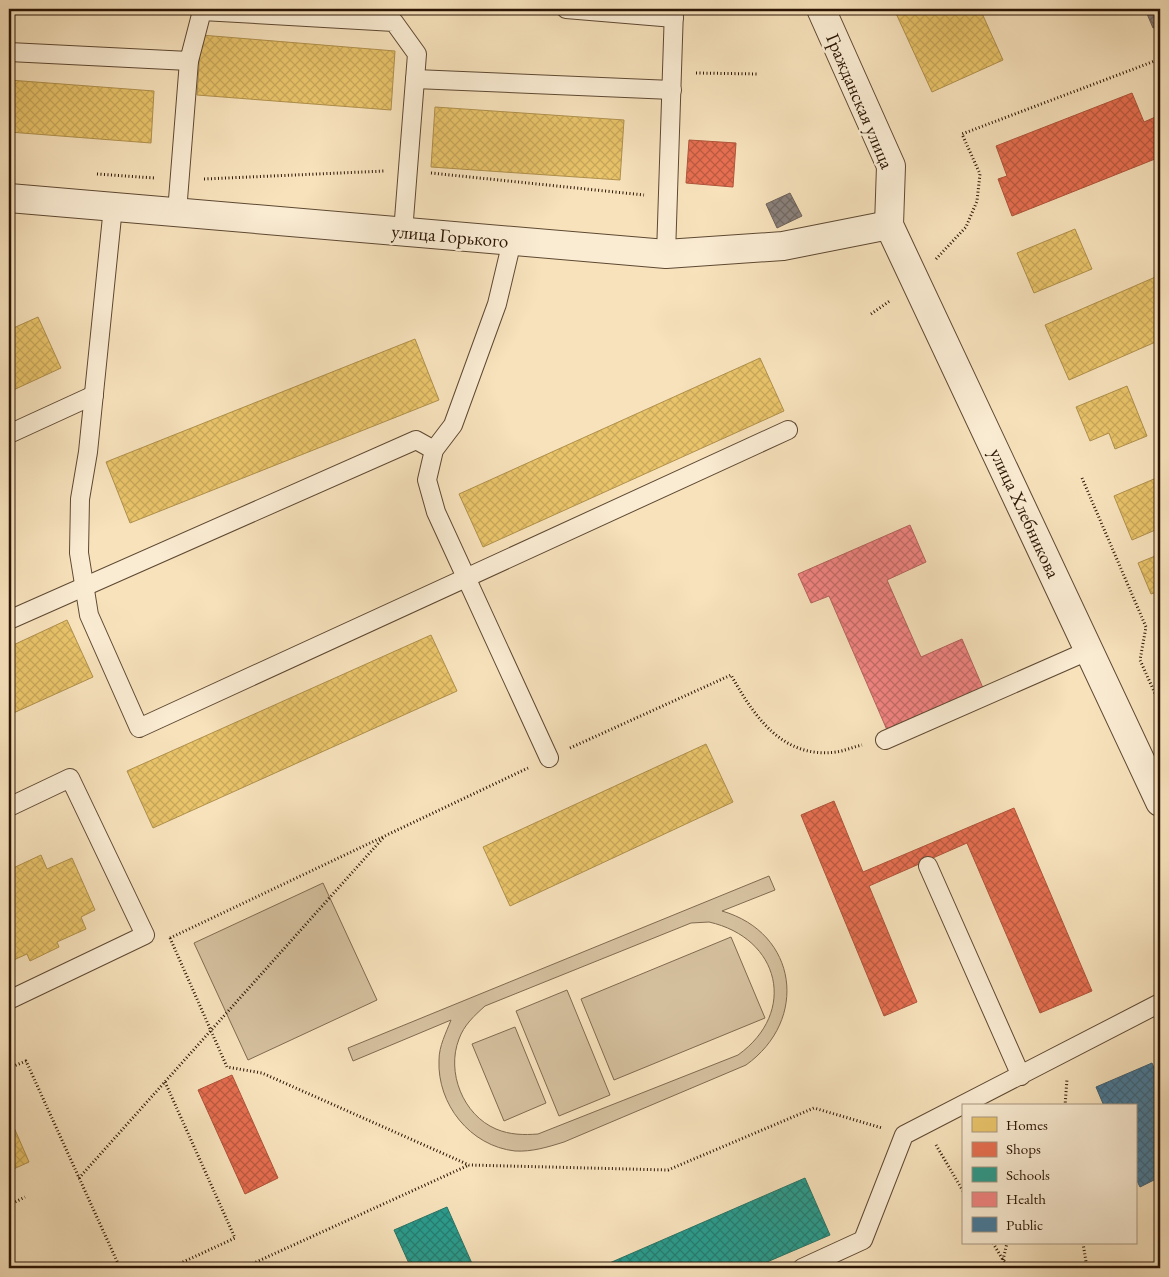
<svg xmlns="http://www.w3.org/2000/svg" width="1169" height="1277" font-family="'EB Garamond',serif">
<defs>
<pattern id="homes-cross-hatch" width="8" height="8" patternUnits="userSpaceOnUse" patternTransform="scale(1.25)"><rect width="8" height="8" fill="#e9c46a"/><path d="M0 0l8 8M0 8l8-8" fill="none" stroke="#c8a85a"/></pattern>
<pattern id="shops-cross-hatch" width="8" height="8" patternUnits="userSpaceOnUse" patternTransform="scale(1.25)"><rect width="8" height="8" fill="#e76f51"/><path d="M0 0l8 8M0 8l8-8" fill="none" stroke="#bb5a41"/></pattern>
<pattern id="schools-cross-hatch" width="8" height="8" patternUnits="userSpaceOnUse" patternTransform="scale(1.25)"><rect width="8" height="8" fill="#2a9d8f"/><path d="M0 0l8 8M0 8l8-8" fill="none" stroke="#247f73"/></pattern>
<pattern id="health-cross-hatch" width="8" height="8" patternUnits="userSpaceOnUse" patternTransform="scale(1.25)"><rect width="8" height="8" fill="#f28482"/><path d="M0 0l8 8M0 8l8-8" fill="none" stroke="#c46b68"/></pattern>
<pattern id="public-cross-hatch" width="8" height="8" patternUnits="userSpaceOnUse" patternTransform="scale(1.25)"><rect width="8" height="8" fill="#457b9d"/><path d="M0 0l8 8M0 8l8-8" fill="none" stroke="#3a647e"/></pattern>
<pattern id="industry-cross-hatch" width="8" height="8" patternUnits="userSpaceOnUse" patternTransform="scale(1.25)"><rect width="8" height="8" fill="#8a817c"/><path d="M0 0l8 8M0 8l8-8" fill="none" stroke="#716863"/></pattern>
</defs>
<rect width="100%" height="100%" fill="#f7e2bc"/>
<filter id="stains"><feTurbulence type="fractalNoise" baseFrequency=".004" numOctaves="4"/><feColorMatrix values="0 0 0 0 .2 0 0 0 0 .09 0 0 0 0 .02 0 0 0 .5 -.17"/></filter>
<radialGradient id="worn" r=".72"><stop offset=".6" stop-color="#630" stop-opacity="0"/><stop offset="1" stop-color="#630" stop-opacity=".3"/></radialGradient>
<g fill="#d4bf9d" stroke="#806a50" fill-rule="evenodd">
<path d="M769,876L775,890L722,911C798,933 809,1020 746,1065L564,1142C548,1147 532,1152 515,1151C470,1146 437,1104 439,1060C439,1046 446,1033 451,1020L353,1061L348,1048ZM709,922C780,938 798,1012 738,1055L538,1134C524,1135 510,1135 496,1129C463,1115 446,1072 459,1039C464,1025 474,1016 485,1006L691,923Z"/>
<path d="M323,883L377,1000L248,1060L194,943Z"/>
<path d="M731,937L765,1018L614,1080L581,999Z"/>
<path d="M567,990L610,1095L559,1116L516,1011Z"/>
<path d="M515,1027L546,1103L504,1121L472,1044Z"/>
</g>
<g fill="url(#homes-cross-hatch)" stroke="#b0904b">
<path d="M894,9H960L961,13L970,9H980L1003,60L932,92Z"/>
<path d="M201,35L395,51L391,110L197,95Z"/>
<path d="M9,80L154,91L151,143L9,132Z"/>
<path d="M435,107L624,120L620,180L431,167Z"/>
<path d="M1075,229L1092,269L1034,293L1017,253Z"/>
<path d="M1160,275V340L1069,380L1045,325Z"/>
<path d="M38,317L61,368L9,392V330Z"/>
<path d="M415,339L439,400L130,523L106,462Z"/>
<path d="M760,358L784,411L483,547L459,494Z"/>
<path d="M1127,386L1147,436L1115,449L1109,433L1090,441L1076,407Z"/>
<path d="M1154,479L1160,494V528L1132,540L1114,496Z"/>
<path d="M1160,554V591L1151,594L1138,563Z"/>
<path d="M67,620L93,677L9,715V647Z"/>
<path d="M431,635L457,691L153,828L127,771Z"/>
<path d="M706,744L733,802L510,906L483,847Z"/>
<path d="M41,855L47,869L72,858L95,910L81,917L86,929L57,942L59,947L30,961L27,954L9,962V870Z"/>
<path d="M9,1116L29,1162L9,1171Z"/>
</g>
<g fill="url(#shops-cross-hatch)" stroke="#af543a">
<path d="M1132,93L1144,122L1160,115V157L1012,216L998,179L1007,176L996,146Z"/>
<path d="M689,140L736,143L733,187L686,183Z"/>
<path d="M834,801L863,872L1014,808L1092,991L1040,1013L967,843L869,886L917,1002L884,1016L801,815Z"/>
<path d="M232,1075L278,1178L245,1194L198,1090Z"/>
</g>
<g fill="url(#schools-cross-hatch)" stroke="#2a7465">
<path d="M805,1178L830,1235L753,1268H598Z"/>
<path d="M447,1207L474,1268H411L394,1230Z"/>
</g>
<path fill="url(#health-cross-hatch)" stroke="#b6635c" d="M910,525L926,562L887,580L921,657L962,639L983,688L887,730L829,596L811,603L798,574Z"/>
<path fill="url(#public-cross-hatch)" stroke="#3d5c6f" d="M1152,1063L1160,1082V1177L1140,1187L1135,1177V1106H1104L1096,1087Z"/>
<g fill="url(#industry-cross-hatch)" stroke="#6e6158">
<path d="M1145,9H1160V25L1153,28Z"/>
<path d="M790,193L802,216L777,228L766,204Z"/>
</g>
<g fill="none" stroke-linecap="round" stroke-linejoin="round">
<g stroke="#5e4832" stroke-width="20">
<g id="service">
<path d="M566,9L674,18"/>
<path d="M9,52L189,61L202,11L394,22L417,54L403,232"/>
<path d="M415,79L672,90"/>
<path d="M113,207L88,452L80,499L79,553L89,615L139,728L788,430"/>
<path d="M177,212L189,61"/>
<path d="M512,241L497,304L453,425L434,450L427,480L436,512L549,758"/>
<path d="M666,254L674,9"/>
<path d="M9,434L94,395"/>
<path d="M9,620L416,440L434,450"/>
<path d="M885,740L1090,650"/>
<path d="M9,807L70,778L145,935L9,1000"/>
<path d="M928,866L1021,1076"/>
<path d="M802,1268L863,1240L904,1135L1160,1003"/>
</g>
</g>
<g stroke="#5e4832" stroke-width="30">
<g id="tertiary">
<path d="M821,9L891,166L889,225L1160,802"/>
<path d="M9,198L666,254L783,246L889,225"/>
</g>
</g>
<g stroke="#2b1504" stroke-width="3" stroke-dasharray="1 2.5" stroke-linecap="butt">
<path d="M696,73L758,74"/>
<path d="M431,173L644,195"/>
<path d="M97,174L155,178"/>
<path d="M204,179L385,171"/>
<path d="M936,259L966,227L977,201L980,174L962,134L1160,59"/>
<path d="M871,314L891,300"/>
<path d="M1082,478L1146,627L1140,660L1157,698L1160,700"/>
<path d="M570,748L731,675C754,716 782,759 836,752C844,751 853,747 862,745"/>
<path d="M170,938L227,1067L262,1073L469,1165L668,1170L814,1108L882,1128"/>
<path d="M170,938L528,768"/>
<path d="M9,1068L26,1061L120,1268"/>
<path d="M165,1082L235,1238L170,1268"/>
<path d="M1065,1106L1067,1079"/>
<path d="M936,1145L963,1191"/>
<path d="M79,1178L383,838"/>
<path d="M9,1205L25,1197"/>
<path d="M993,1243L1003,1260L1012,1268"/>
<path d="M1083,1243L1087,1268"/>
<path d="M1003,1260L1007,1243"/>
<path d="M243,1268L469,1165"/>
</g>
<use href="#service" stroke="#faecd3" stroke-width="18"/>
<use href="#tertiary" stroke="#faecd3" stroke-width="28"/>
</g>
<g text-anchor="middle" dominant-baseline="central" stroke-width="5" stroke-linejoin="round" paint-order="stroke">
<g font-size="19" fill="#2b1504" stroke="#faecd3">
<text transform="translate(860 101) rotate(67)">Гражданская улица</text>
<text transform="translate(450 236) rotate(5)">улица Горького</text>
<text transform="translate(1025 513) rotate(65)">улица Хлебникова</text>
</g>
</g>
<rect width="1169" height="1277" fill="none" stroke="#f7e2bc" stroke-width="30"/>
<rect x="10" y="10" width="1149" height="1257" fill="none" stroke="#2b1504" stroke-width="2.5"/>
<rect x="15" y="15" width="1139" height="1247" fill="none" stroke="#2b1504"/>
<rect x="962" y="1104" width="175" height="140" fill="#faecd3" stroke="#a79680"/>
<rect x="972" y="1117" width="25" height="15" fill="#e9c46a" stroke="#a79680"/>
<text x="1006" y="1130" font-size="15" fill="#2b1504">Homes</text>
<rect x="972" y="1142" width="25" height="15" fill="#e76f51" stroke="#a79680"/>
<text x="1006" y="1154" font-size="15" fill="#2b1504">Shops</text>
<rect x="972" y="1167" width="25" height="15" fill="#2a9d8f" stroke="#a79680"/>
<text x="1006" y="1180" font-size="15" fill="#2b1504">Schools</text>
<rect x="972" y="1192" width="25" height="15" fill="#f28482" stroke="#a79680"/>
<text x="1006" y="1204" font-size="15" fill="#2b1504">Health</text>
<rect x="972" y="1217" width="25" height="15" fill="#457b9d" stroke="#a79680"/>
<text x="1006" y="1230" font-size="15" fill="#2b1504">Public</text>
<rect width="100%" height="100%" filter="url(#stains)"/>
<rect width="100%" height="100%" fill="url(#worn)"/>
</svg>
